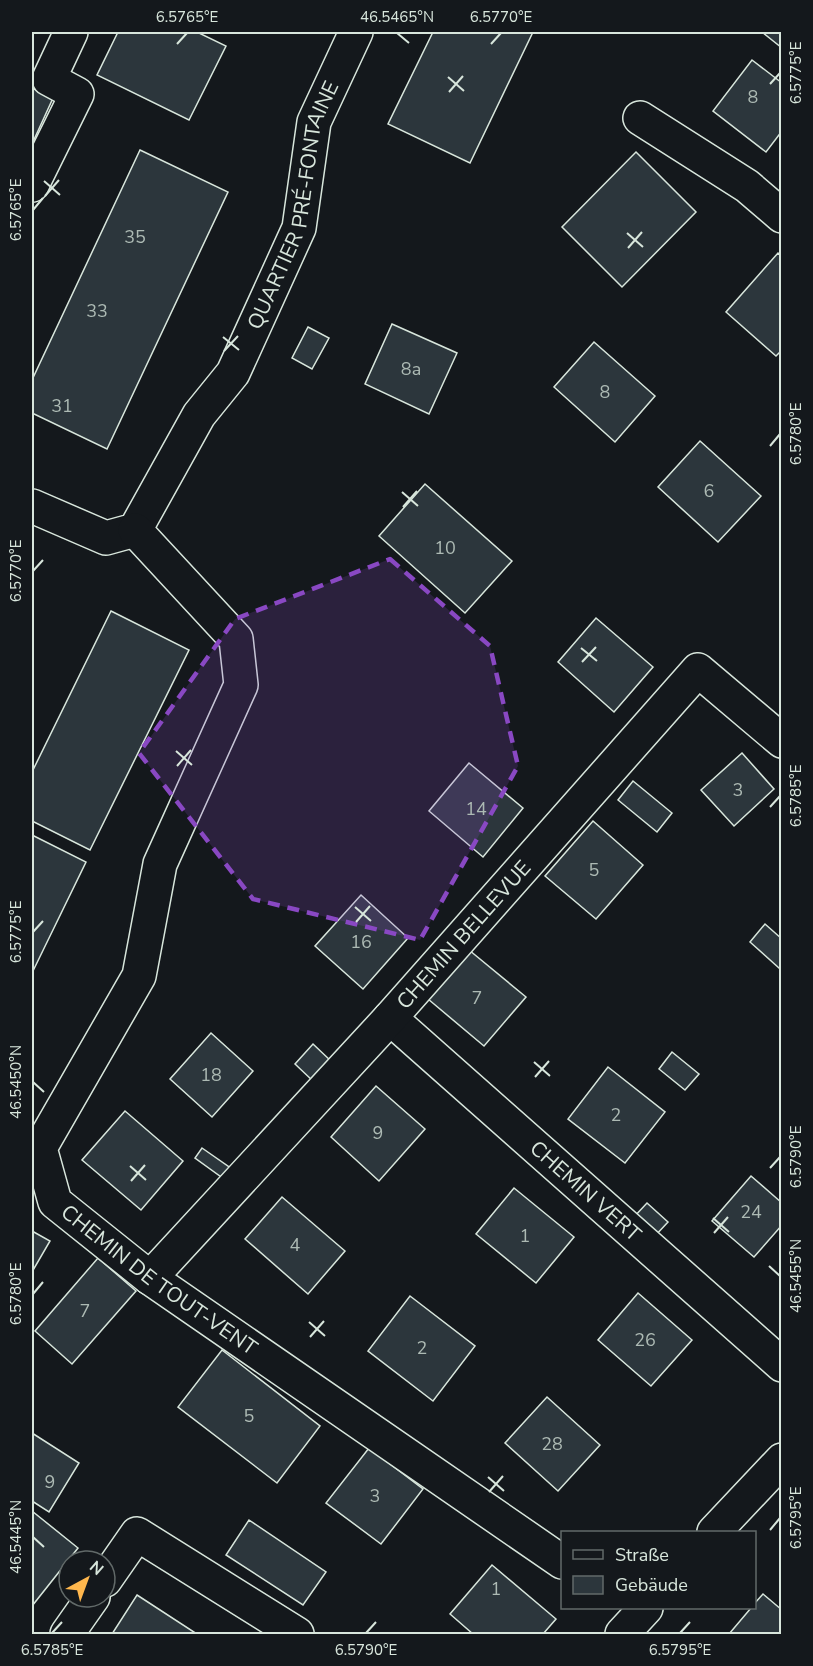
<svg xmlns="http://www.w3.org/2000/svg" width="813" height="1666" font-family="'Nunito Sans',sans-serif">
<rect width="100%" height="100%" fill="#14181c"/>
<g fill="#2c363c" stroke="#d8e6dc" stroke-width="1.5">
<path d="M118,32H197L226,46L189,120L97,75Z"/>
<path d="M433,32H533L470,163L388,124Z"/>
<path d="M762,32H782V48Z"/>
<path d="M752,60L782,83V131L766,152L713,111Z"/>
<path d="M32,88L53,98L32,144Z"/>
<path d="M140,150L228,192L107,449L32,413V380Z"/>
<path d="M636,152L696,212L622,287L562,227Z"/>
<path d="M778,253L782,257V350L776,356L726,312Z"/>
<path d="M392,324L457,353L429,414L365,384Z"/>
<path d="M308,327L329,338L312,369L292,358Z"/>
<path d="M594,342L655,396L615,442L554,387Z"/>
<path d="M700,441L761,496L718,542L658,487Z"/>
<path d="M425,484L512,561L465,613L379,536Z"/>
<path d="M111,611L189,650L90,850L32,821V772Z"/>
<path d="M596,618L653,667L614,712L558,662Z"/>
<path d="M742,753L774,789L734,826L701,790Z"/>
<path d="M469,763L523,808L483,857L429,811Z"/>
<path d="M633,781L672,813L657,832L618,800Z"/>
<path d="M593,821L643,865L596,919L545,876Z"/>
<path d="M32,835L86,862L32,973Z"/>
<path d="M361,895L408,938L363,989L315,946Z"/>
<path d="M765,924L782,939V965L779,968L750,942Z"/>
<path d="M469,950L526,997L484,1046L428,999Z"/>
<path d="M211,1033L253,1071L212,1117L170,1079Z"/>
<path d="M313,1044L332,1062L314,1082L295,1064Z"/>
<path d="M672,1052L699,1074L685,1090L659,1069Z"/>
<path d="M608,1067L665,1112L625,1163L568,1119Z"/>
<path d="M376,1086L425,1129L379,1181L331,1137Z"/>
<path d="M125,1111L183,1161L141,1210L82,1160Z"/>
<path d="M202,1148L232,1169L224,1179L195,1158Z"/>
<path d="M751,1176L782,1203V1225L754,1257L712,1221Z"/>
<path d="M514,1188L574,1237L536,1283L476,1234Z"/>
<path d="M282,1197L345,1251L308,1294L245,1239Z"/>
<path d="M647,1203L668,1222L654,1237L633,1218Z"/>
<path d="M32,1231L50,1241L32,1272Z"/>
<path d="M98,1258L136,1291L72,1364L35,1331Z"/>
<path d="M638,1293L692,1340L651,1386L598,1340Z"/>
<path d="M410,1296L475,1346L433,1401L368,1351Z"/>
<path d="M222,1350L320,1426L277,1483L178,1407Z"/>
<path d="M547,1397L600,1445L558,1491L505,1443Z"/>
<path d="M32,1433L79,1463L49,1512L32,1501Z"/>
<path d="M369,1448L423,1489L381,1544L326,1503Z"/>
<path d="M32,1511L78,1548L32,1606Z"/>
<path d="M249,1520L326,1572L303,1605L226,1555Z"/>
<path d="M492,1565L556,1619L543,1634H473L450,1614Z"/>
<path d="M763,1594L782,1610V1634H729L751,1608H754V1604Z"/>
<path d="M137,1595L197,1634H112Z"/>
</g>
<g fill="none" stroke-linecap="round" stroke-linejoin="round">
<g stroke="#d8e6dc" stroke-width="36">
<g id="street">
<path d="M640,118L747,186L782,216"/>
<path d="M32,185L77,94L49,79L71,32"/>
<path id="s1" d="M32,506L106,538L135,530L199,415L233,373L299,228L314,122L356,32"/>
<path id="s2" d="M135,530L236,639L241,685L160,864L139,976L40,1148L55,1202L150,1278L562,1562"/>
<path id="s3" d="M390,1018L782,1365"/>
<path id="s4" d="M150,1278L390,1018L698,670L782,741"/>
<path d="M714,1532L782,1460"/>
<path d="M105,1580L137,1534L297,1634"/>
<path d="M67,1634L93,1597"/>
<path d="M622,1634L646,1608"/>
</g>
</g>
<use href="#street" stroke="#14181c" stroke-width="33"/>
</g>
<path fill="#8948c3" fill-opacity="0.2" stroke="#8948c3" stroke-width="4.5" stroke-dasharray="12 8" stroke-linejoin="round" d="M390,559L490,646L518,766L420,940L253,899L139,753L235,619Z"/>
<path fill="none" stroke="#d8e6dc" stroke-width="2" d="M397,33L409,43M177,44L187,33M491,44L501,33M448,77L464,91M770,84L780,73M449,92L463,76M44,181L60,195M45,196L59,180M33,210L43,198M627,233L643,247M628,248L642,232M223,337L239,350M224,351L238,336M770,446L780,434M402,492L418,506M403,507L417,491M33,571L43,560M581,648L597,661M582,662L596,647M176,751L192,765M177,766L191,750M770,807L780,796M355,907L371,921M356,922L370,906M33,932L43,921M534,1062L550,1076M535,1077L549,1061M33,1082L44,1092M130,1166L146,1180M770,1168L780,1157M131,1181L145,1165M713,1218L729,1232M714,1233L728,1217M769,1266L780,1276M33,1294L43,1282M309,1322L325,1336M310,1337L324,1321M488,1477L504,1491M489,1492L503,1476M770,1530L780,1518M33,1537L44,1547M52,1633L62,1622M366,1633L376,1622M680,1633L690,1622"/>
<g text-anchor="middle" dominant-baseline="central" stroke-width="4.5" stroke-linejoin="round" paint-order="stroke">
<g font-size="18" fill="#adbab4">
<text x="753" y="97">8</text>
<text x="135" y="237">35</text>
<text x="97" y="311">33</text>
<text x="411" y="369">8a</text>
<text x="605" y="392">8</text>
<text x="62" y="406">31</text>
<text x="709" y="491">6</text>
<text x="445" y="548">10</text>
<text x="738" y="790">3</text>
<text x="476" y="809">14</text>
<text x="594" y="870">5</text>
<text x="361" y="942">16</text>
<text x="477" y="998">7</text>
<text x="211" y="1075">18</text>
<text x="616" y="1115">2</text>
<text x="378" y="1133">9</text>
<text x="751" y="1212">24</text>
<text x="525" y="1236">1</text>
<text x="295" y="1245">4</text>
<text x="85" y="1311">7</text>
<text x="645" y="1340">26</text>
<text x="422" y="1348">2</text>
<text x="249" y="1416">5</text>
<text x="552" y="1444">28</text>
<text x="50" y="1482">9</text>
<text x="375" y="1496">3</text>
<text x="496" y="1589">1</text>
</g>
<g font-size="21" fill="#d8e6dc" stroke="#14181c">
<text stroke="none"><textPath href="#s1" startOffset="476">QUARTIER PRÉ-FONTAINE</textPath></text>
<text stroke="none"><textPath href="#s4" startOffset="465">CHEMIN BELLEVUE</textPath></text>
<text stroke="none"><textPath href="#s3" startOffset="261">CHEMIN VERT</textPath></text>
<text stroke="none"><textPath href="#s2" startOffset="890">CHEMIN DE TOUT-VENT</textPath></text>
</g>
</g>
<rect width="813" height="1666" fill="none" stroke="#14181c" stroke-width="66"/>
<rect x="561" y="1531" width="195" height="78" fill="#14181c" stroke="#626a69" stroke-width="1.5"/>
<rect x="573" y="1550" width="30" height="9" fill="#14181c" stroke="#626a69" stroke-width="1.5"/>
<text x="615" y="1561" font-size="18" fill="#d8e6dc">Straße</text>
<rect x="573" y="1576" width="30" height="18" fill="#2c363c" stroke="#626a69" stroke-width="1.5"/>
<text x="615" y="1591" font-size="18" fill="#d8e6dc">Gebäude</text>
<g transform="translate(87 1579) rotate(41)"><circle r="28" fill="#14181c" stroke="#626a69" stroke-width="1.5"/>
<path d="M0-4.5L10 22L0 15L-10 22Z" fill="#ffb74d"/>
<text y="-9" font-size="16" font-weight="bold" text-anchor="middle" fill="#d8e6dc">N</text>
</g>
<rect x="33" y="33" width="747" height="1600" fill="none" stroke="#d8e6dc" stroke-width="2"/>
<g font-size="15" text-anchor="middle" fill="#d8e6dc">
<text x="187" y="22">6.5765°E</text>
<text x="397" y="22">46.5465°N</text>
<text x="501" y="22">6.5770°E</text>
<text transform="translate(796 73) rotate(-90)" y="5">6.5775°E</text>
<text transform="translate(16 210) rotate(-90)" y="5">6.5765°E</text>
<text transform="translate(796 434) rotate(-90)" y="5">6.5780°E</text>
<text transform="translate(16 571) rotate(-90)" y="5">6.5770°E</text>
<text transform="translate(796 796) rotate(-90)" y="5">6.5785°E</text>
<text transform="translate(16 932) rotate(-90)" y="5">6.5775°E</text>
<text transform="translate(16 1082) rotate(-90)" y="5">46.5450°N</text>
<text transform="translate(796 1157) rotate(-90)" y="5">6.5790°E</text>
<text transform="translate(796 1276) rotate(-90)" y="5">46.5455°N</text>
<text transform="translate(16 1294) rotate(-90)" y="5">6.5780°E</text>
<text transform="translate(796 1518) rotate(-90)" y="5">6.5795°E</text>
<text transform="translate(16 1537) rotate(-90)" y="5">46.5445°N</text>
<text x="52" y="1655">6.5785°E</text>
<text x="366" y="1655">6.5790°E</text>
<text x="680" y="1655">6.5795°E</text>
</g>
</svg>
